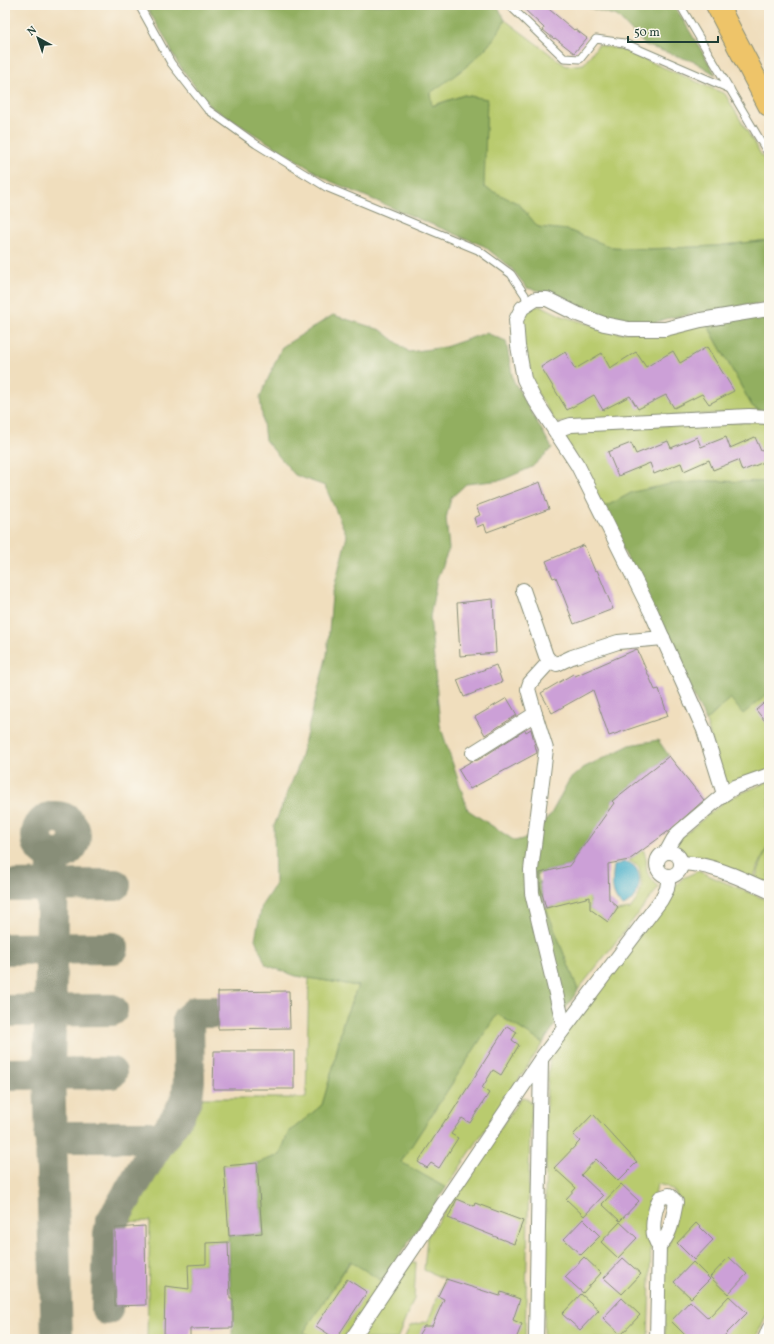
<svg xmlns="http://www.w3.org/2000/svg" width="774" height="1344" font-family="Vollkorn,serif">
<rect width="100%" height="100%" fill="#fbf7ec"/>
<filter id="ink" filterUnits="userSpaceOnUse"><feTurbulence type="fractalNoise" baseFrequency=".025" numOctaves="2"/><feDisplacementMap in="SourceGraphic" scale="8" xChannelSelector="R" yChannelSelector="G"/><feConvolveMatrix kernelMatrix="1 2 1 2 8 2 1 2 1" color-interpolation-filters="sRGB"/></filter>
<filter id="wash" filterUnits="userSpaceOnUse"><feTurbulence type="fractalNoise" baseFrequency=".012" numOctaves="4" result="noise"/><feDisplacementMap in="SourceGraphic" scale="16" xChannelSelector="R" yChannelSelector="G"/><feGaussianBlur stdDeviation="0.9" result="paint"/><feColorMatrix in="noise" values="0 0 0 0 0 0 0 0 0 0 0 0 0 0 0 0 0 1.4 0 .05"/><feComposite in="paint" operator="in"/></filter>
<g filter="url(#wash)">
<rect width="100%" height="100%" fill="#f0debd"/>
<g fill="#b9cb6e" stroke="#6c8451">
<path d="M505,20L566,66L584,64L598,45L623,50L725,94L769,168V240L716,246L649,249L611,247L562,230L538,227L519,204L483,187L487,99L464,95L431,106L430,93C461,70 488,54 505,20Z"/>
<path d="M542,306L562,316L619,333L707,324L752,406L760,411L556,423L528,378L520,324L525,312L533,307Z"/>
<path d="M769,421V482L709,481L633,492L603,508L562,433L573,429Z"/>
<path d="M769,693V771L725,788L706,721L731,698Z"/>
<path d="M769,781V885L755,879L768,846L753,878L700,855L686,857L677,844L679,839L726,800Z"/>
<path d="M643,849L646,858L647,872L658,887L655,892L578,990L546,908L577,900L590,894V909L608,921L615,911L630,909C643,892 643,887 639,867L629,860Z"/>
<path d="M698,871L769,901V1310L755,1339H665L664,1254L670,1241L676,1193L666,1186L657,1184L652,1214L648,1339H544L546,1101L550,1054L674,887L683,878Z"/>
<path d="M309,978L358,986L343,1022L334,1064L322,1105L288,1133L280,1155L257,1163L224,1166L229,1236L228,1242L206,1243V1264L188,1265L189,1289L164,1339H147L150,1221L116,1222L183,1116L190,1098H306Z"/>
<path d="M497,1014L543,1043L446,1188L401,1162Z"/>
<path d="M524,1097L529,1100L532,1105L530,1128L525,1339H404L410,1326L428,1321L445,1279L424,1270L427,1237L520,1099Z"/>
<path d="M351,1261L382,1281L343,1339H315L303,1332Z"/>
<path d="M411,1261L416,1263L414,1299L397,1339H359Z"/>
</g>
<g fill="#92af61" stroke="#58764a">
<path d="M145,5H497L505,20C488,54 461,71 430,93L432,106L464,95L487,99L484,187L519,204L538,227L568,230L611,247L649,249L716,246L769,240V304L745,305L669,318L647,325L599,315L559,295L527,288L512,269L484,246L402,212L330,181L209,106L177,62L164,36Z"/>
<path d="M580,5H674L716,75L695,62L645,45L617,16Z"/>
<path d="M769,313V413L760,411L752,406L707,324Z"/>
<path d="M333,315L381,330L409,352L445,347L486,333L506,341L513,380L552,448L532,467L502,480L466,484L451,498L446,518L449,549L437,578L430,617L440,725L468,810L515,841L530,837L551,814L569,780L583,768L630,745L658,740L669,756L612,801L611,808L569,866L537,874L546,908L578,990L543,1043L497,1014L401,1162L446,1188L382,1281L350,1261L304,1332L315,1339H232L233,1299L230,1287L229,1236L262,1233L257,1163L280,1155L288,1133L322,1105L334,1064L343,1022L358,986L296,976L266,965L255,939L262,905L275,885L274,826L298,767L327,655L332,596L347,536L325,486L295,475L265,440L260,397L282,347Z"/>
<path d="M708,481L769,482V693L743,714L730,698L706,721L603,508L633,492L670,484Z"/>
</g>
<path fill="#4cb0cb" stroke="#367680" d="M624,862C647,864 642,899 623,906C610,897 612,880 614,866Z"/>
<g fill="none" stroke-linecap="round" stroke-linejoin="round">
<g stroke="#888e78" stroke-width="32">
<circle cx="56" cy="836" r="19"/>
<path d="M5,886L115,885"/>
<path d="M5,949L113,948"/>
<path d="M5,1011L112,1010"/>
<path d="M5,1074L111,1073"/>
<path d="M50,1137H148"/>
<path d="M107,1309L109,1234L111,1223L153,1152L179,1114L187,1097L189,1081L188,1019L196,1012H218"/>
<path d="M57,1339L49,1073L53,864L54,858L59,855"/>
</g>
</g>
<g id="blocks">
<g fill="#cca0d7">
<path d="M520,5H544L574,30L575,29L587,38L574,53L555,38L554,39L543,30L544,28Z"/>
<path d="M707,347L734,391L709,404L702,394L674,408L666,395L638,409L630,396L603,410L594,395L567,410L541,367L565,352L575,369L602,353L610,368L636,352L646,367L673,351L680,363Z"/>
<path d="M697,437L701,447L726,437L730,448L755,437L761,451L769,448V460L742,471L738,460L713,470L709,460L684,471L681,463L654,474L650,463L618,476L608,452L631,443L636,454L668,441L671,448Z"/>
<path d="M540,482L549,509L487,532L484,524L477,527L474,518L480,515L476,506Z"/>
<path d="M584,545L595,571L597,570L613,609L574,624L556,577L553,578L546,561Z"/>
<path d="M493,599L496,653L460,656L457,603Z"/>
<path d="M637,649L655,690L659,689L668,716L609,736L593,690L552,713L541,693L573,674L575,676Z"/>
<path d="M496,665L502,682L464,697L457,680Z"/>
<path d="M507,698L517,715L485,735L475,717Z"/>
<path d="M769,699V726L756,710Z"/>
<path d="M531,729L537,753L470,789L458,769L472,761L478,760L525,730L526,732Z"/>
<path d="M669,756L704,800L670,830L629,860L608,864L609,899L618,907L608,922L590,909V897L546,908L540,886V873L569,866L614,803L612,801Z"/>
<path d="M289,991L290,1028L218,1029V992Z"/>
<path d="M507,1026L517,1032L512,1040L519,1045L501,1075L493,1070L482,1088L489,1093L470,1123L462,1118L451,1134L458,1138L439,1168L431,1163L427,1168L418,1162L446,1119L447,1120Z"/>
<path d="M214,1051H294V1089H213Z"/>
<path d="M593,1114L637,1162L618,1181L596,1159L581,1175L603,1196L584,1216L566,1199L576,1188L554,1168L580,1141L573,1135Z"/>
<path d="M257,1163L262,1233L229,1236L224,1166Z"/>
<path d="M621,1184L639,1201L620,1221L602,1204Z"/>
<path d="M457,1199L474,1206L475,1203L523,1221L514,1244L448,1218Z"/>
<path d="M583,1219L600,1236L581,1255L564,1239Z"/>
<path d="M620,1222L637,1238L618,1258L601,1242Z"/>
<path d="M696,1223L713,1240L694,1260L677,1243Z"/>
<path d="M145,1226L146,1305L115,1306V1228Z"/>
<path d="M228,1242L230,1299H233V1328L190,1329V1339H164L165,1286L189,1289L188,1265L206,1264V1243Z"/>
<path d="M584,1257L601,1273L583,1293L565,1277Z"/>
<path d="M729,1257L747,1274L728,1294L710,1277Z"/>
<path d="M623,1258L641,1274L622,1294L604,1278Z"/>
<path d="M693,1262L710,1279L691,1298L674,1282Z"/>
<path d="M347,1279L367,1292L336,1339L316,1326Z"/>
<path d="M446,1279L500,1296L501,1292L520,1299L513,1320L522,1324L516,1339H416L424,1326H432L444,1299L438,1296Z"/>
<path d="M581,1294L599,1310L580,1330L562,1314Z"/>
<path d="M729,1296L747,1313L721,1339H689L671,1321L690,1301L708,1318Z"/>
<path d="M622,1298L640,1315L621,1335L603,1318Z"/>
</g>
</g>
</g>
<g filter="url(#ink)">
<use href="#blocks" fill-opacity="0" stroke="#888e78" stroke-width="1"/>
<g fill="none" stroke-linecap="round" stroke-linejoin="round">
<g stroke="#888e78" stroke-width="9">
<g id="service">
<path d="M139,5L171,63L207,109L256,144L326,187L478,250L511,274L525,295L527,303"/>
<path d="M509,5L564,58L580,59L596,39L624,43L730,89"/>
<path d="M680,5L769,155"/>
</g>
</g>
<g stroke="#888e78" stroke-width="16">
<g id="minor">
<path d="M556,430L571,425L749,416L769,417"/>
<path d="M523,590L546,656L550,661L557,664L572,657L618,642L663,638"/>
<path d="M535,714L546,749L531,870L532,893L564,1027"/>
<path d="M473,753L535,714L528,689L530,683L550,661"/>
<path d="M724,794L704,730L652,614L578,466L533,397L524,379L518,346L516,320L522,308L536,299H547L577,314L604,324L629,329H665L701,320L769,309"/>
<path d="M667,851L673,840L678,833L724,794L735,787L769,775"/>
<circle cx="669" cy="864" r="12"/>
<path d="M681,863C713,864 740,878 769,891"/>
<path d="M352,1339L541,1059L661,900L667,889L669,876"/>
<path d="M536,1339L541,1059"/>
<path d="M657,1339L659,1245C649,1235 654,1210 660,1198L669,1195L676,1202C673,1216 671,1237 659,1245"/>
<path d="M765,1339L769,1329"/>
</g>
</g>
<g stroke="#888e78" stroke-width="24">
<path id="primary" d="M717,5L769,105"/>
</g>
<use href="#service" stroke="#fff" stroke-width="7"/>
<use href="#minor" stroke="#fff" stroke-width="14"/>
<use href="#primary" stroke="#eec469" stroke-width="22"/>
</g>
</g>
<rect width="774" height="1344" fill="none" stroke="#fbf7ec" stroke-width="20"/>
<g transform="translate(38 38) rotate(320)" stroke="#fbf7ec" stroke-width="3" paint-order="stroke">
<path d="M0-3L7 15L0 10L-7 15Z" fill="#1f3d34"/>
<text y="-6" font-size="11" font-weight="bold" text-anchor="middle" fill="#1f3d34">N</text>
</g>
<path d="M628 36v6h90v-6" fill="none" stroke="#1f3d34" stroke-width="2"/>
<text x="634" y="36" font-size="12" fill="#1f3d34" stroke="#fbf7ec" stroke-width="3" paint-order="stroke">50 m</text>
</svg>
